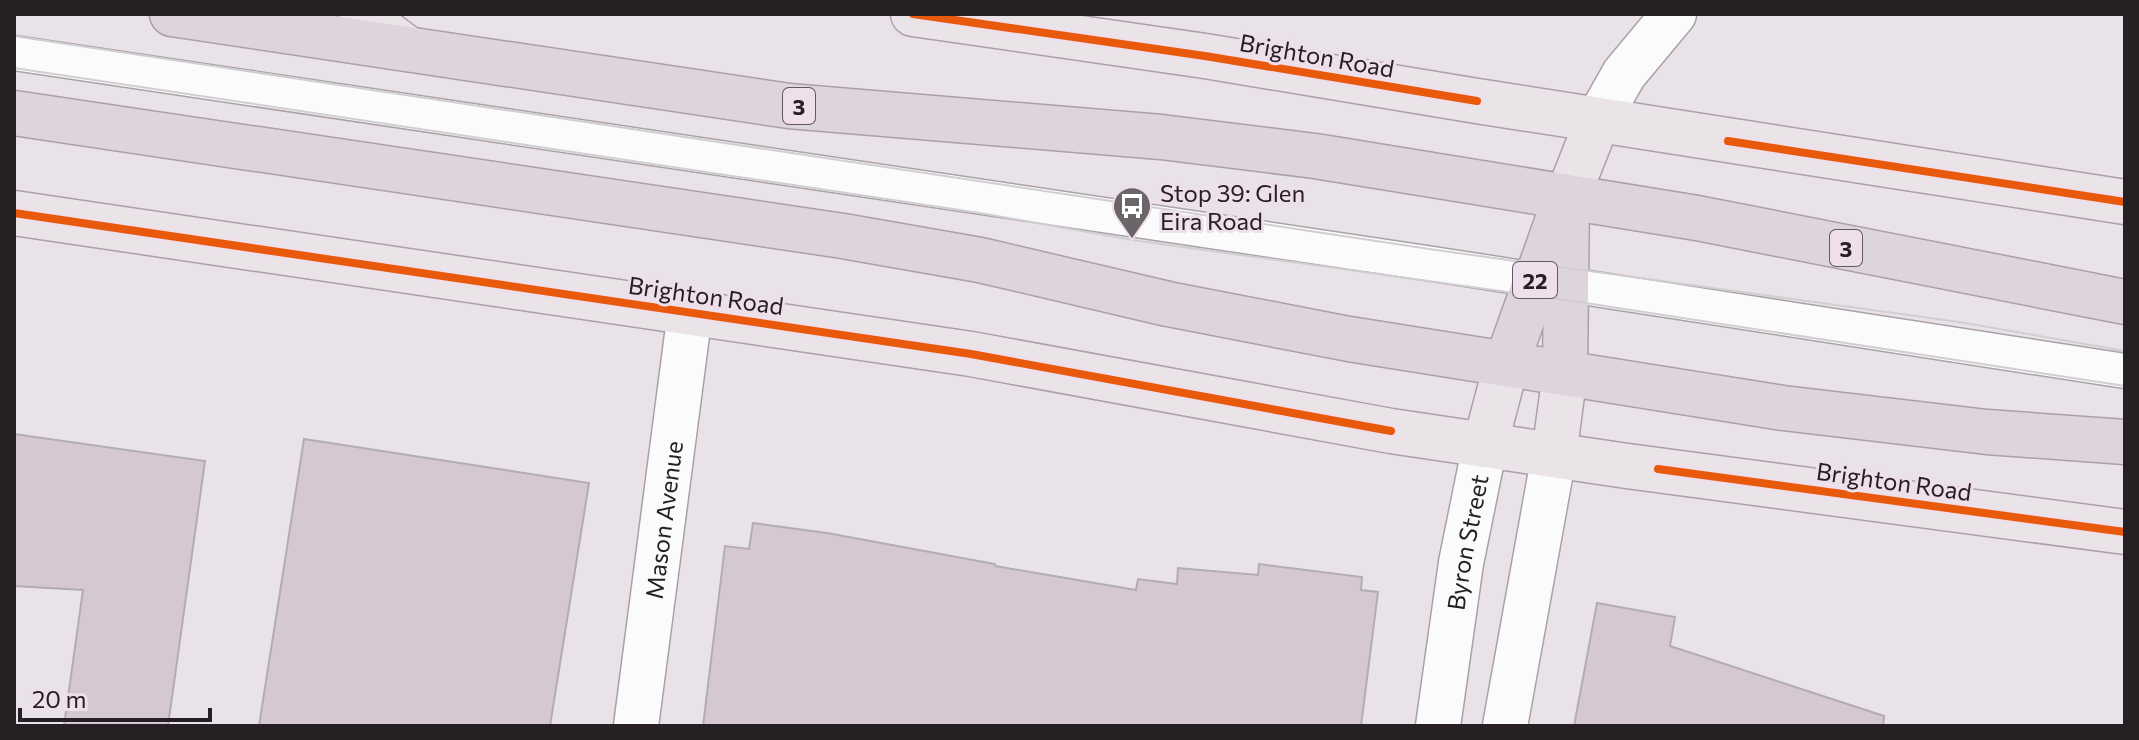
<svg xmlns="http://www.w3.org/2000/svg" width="2139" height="740" font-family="Commissioner,sans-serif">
<rect width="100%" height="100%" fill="#eae2e9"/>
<g fill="#d5c8d1" stroke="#b2adb1" stroke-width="2">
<path d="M14,434L205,461L168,726H64L83,590L14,586Z"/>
<path d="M304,439L589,483L550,726H259Z"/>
<path d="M753,523L827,533L995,564V566L1136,590L1138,579L1177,584L1178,568L1258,575L1259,564L1362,577L1361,590L1378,592L1361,726H703L725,546L749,549Z"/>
<path d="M1597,603L1675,617L1670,646L1884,716L1883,726H1574Z"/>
</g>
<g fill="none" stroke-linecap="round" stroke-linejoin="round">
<g stroke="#a8a2a7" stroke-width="37">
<path id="lane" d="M14,53L1433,264L2125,371"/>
</g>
<g stroke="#a8a2a7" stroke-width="47">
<g id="street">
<path id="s1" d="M636,726L690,312"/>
<path id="s2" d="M1438,726L1461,563L1485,445"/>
<path d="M1505,726L1554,455"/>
</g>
</g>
<g stroke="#a8a2a7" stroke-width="47">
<path id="secondary" d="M1598,120L1624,74L1674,14"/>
</g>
<g stroke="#ac9fa9" stroke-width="47">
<g id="primary">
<path d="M361,14L408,49"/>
<path d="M913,14L1205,56L1477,101L2125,202"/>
<path d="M1567,198L1598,120"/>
<path d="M14,213L971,354L1391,431L1627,466L2125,532"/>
<path d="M1485,445L1507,362"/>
<path d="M1554,455L1565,373"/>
</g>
</g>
<g stroke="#ac9fa9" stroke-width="47">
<g id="highway">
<path d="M172,14L789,106L1161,137L1315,156L1697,218L2125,302"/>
<path d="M14,113L843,236L980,260L1168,304L1349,339L1783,408L1987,432L2125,442"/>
<path d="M1507,362L1557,222"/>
<path d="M1565,373L1567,198"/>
</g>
</g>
<use href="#lane" stroke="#fcfbfc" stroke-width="34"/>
<use href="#street" stroke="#fcfbfc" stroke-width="44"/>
<use href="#secondary" stroke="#fcfbfc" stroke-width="44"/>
<use href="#primary" stroke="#eae4e8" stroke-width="44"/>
<use href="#highway" stroke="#ded4db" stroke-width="44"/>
<g stroke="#d0ced0" stroke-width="2">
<path d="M14,36L1436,250L1959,322L2125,351"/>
<path d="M14,68L986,214L1132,240L1566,300L2125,386"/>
</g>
<g stroke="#eedfea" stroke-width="13">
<g id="cycleway">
<path d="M913,14L1205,56L1477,101"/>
<path d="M1728,141L2125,202"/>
<path d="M14,213L971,354L1391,431"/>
<path d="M1658,469L2125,532"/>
</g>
</g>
<use href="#cycleway" stroke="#e8590c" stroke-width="8"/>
</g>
<defs>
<g id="bus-pin" transform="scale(2)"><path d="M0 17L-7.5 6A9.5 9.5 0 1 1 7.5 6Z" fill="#6b6469" stroke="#eedfea"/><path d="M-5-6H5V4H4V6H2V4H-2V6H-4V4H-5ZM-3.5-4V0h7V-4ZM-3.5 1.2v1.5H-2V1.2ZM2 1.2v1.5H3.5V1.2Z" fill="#fff"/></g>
</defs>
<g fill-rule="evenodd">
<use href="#bus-pin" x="1132" y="206"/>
</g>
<g text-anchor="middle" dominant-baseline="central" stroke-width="6" stroke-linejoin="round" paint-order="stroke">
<g fill="#eedfea" stroke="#62595f" stroke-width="2">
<rect x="783" y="88" width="32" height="36" rx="6"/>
<rect x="1830" y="230" width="32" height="36" rx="6"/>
<rect x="1513" y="262" width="44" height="36" rx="6"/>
</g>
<g font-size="22" font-weight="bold" fill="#262024">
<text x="799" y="106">3</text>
<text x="1846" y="248">3</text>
<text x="1535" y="280">22</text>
</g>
<g font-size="24" fill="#262024" stroke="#eedfea">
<text transform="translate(1317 55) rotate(10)">Brighton Road</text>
<text transform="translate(706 295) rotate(8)">Brighton Road</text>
<text transform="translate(1894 481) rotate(8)">Brighton Road</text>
<text stroke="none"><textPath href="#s1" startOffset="208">Mason Avenue</textPath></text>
<text stroke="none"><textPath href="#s2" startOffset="186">Byron Street</textPath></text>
</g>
<g font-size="24" fill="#262024" stroke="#eedfea" text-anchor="start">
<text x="1160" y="192">Stop 39: Glen<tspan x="1160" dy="28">Eira Road</tspan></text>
</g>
</g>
<rect width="2139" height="740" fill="none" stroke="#262024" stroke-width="32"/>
<path d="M20 708v12h190v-12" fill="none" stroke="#262024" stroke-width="4"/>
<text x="32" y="708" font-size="24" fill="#262024" stroke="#eedfea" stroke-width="6" paint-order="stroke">20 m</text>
</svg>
